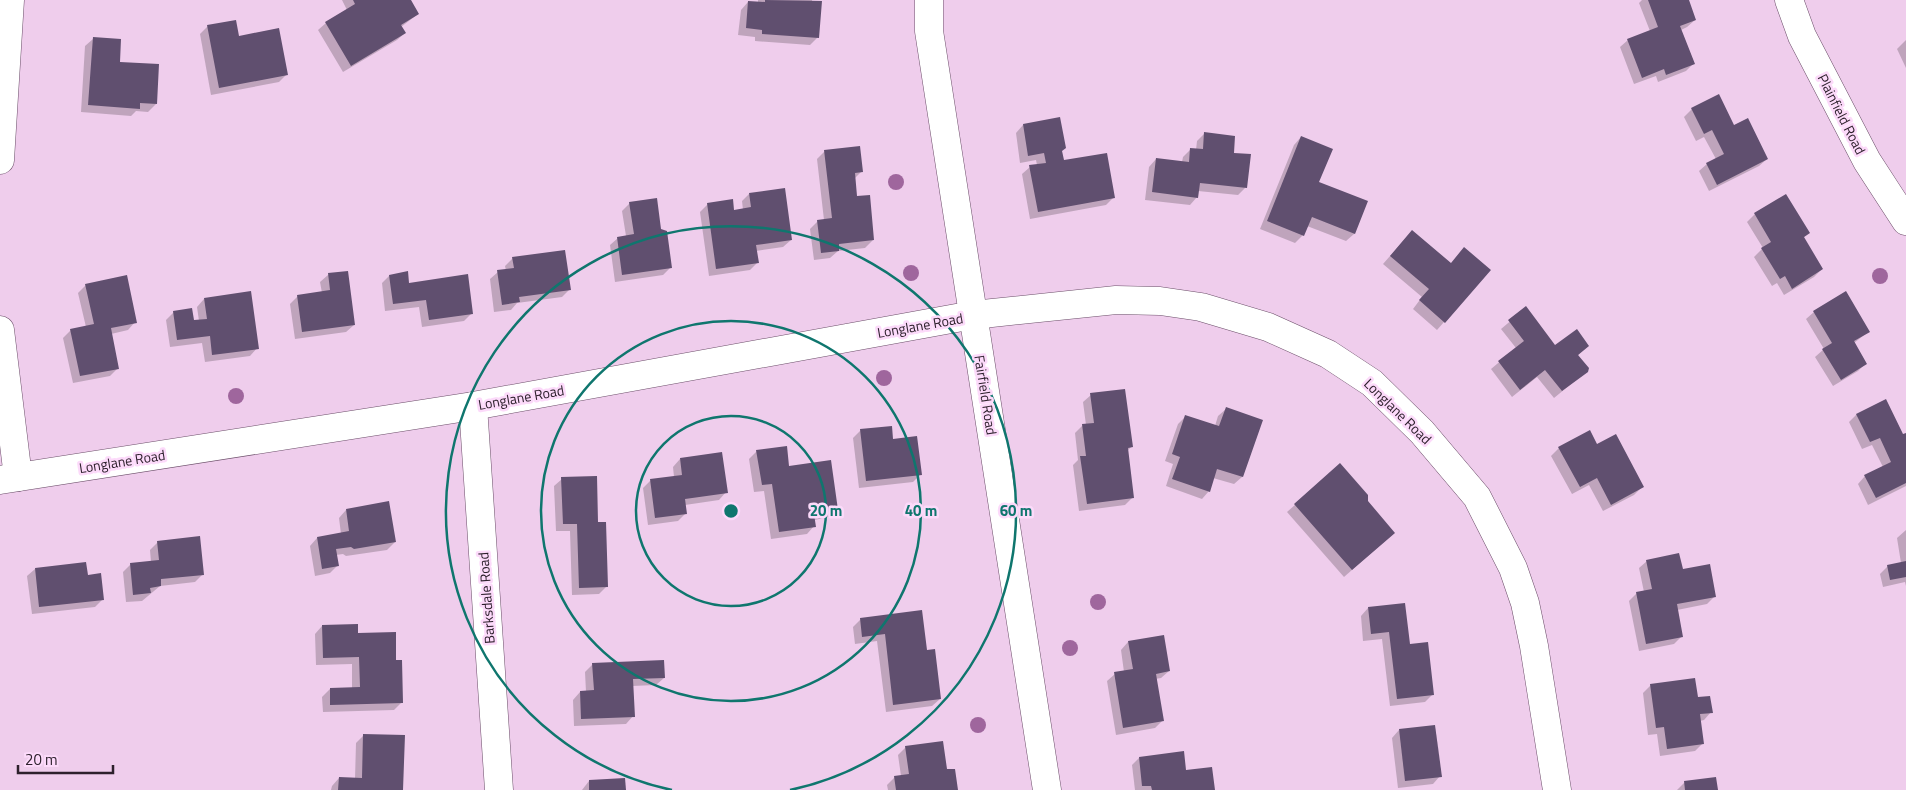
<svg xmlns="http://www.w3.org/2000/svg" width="1906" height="790" font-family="'Titillium Web',sans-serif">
<rect width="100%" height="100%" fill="#efcdec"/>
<g fill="#0003">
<path d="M342,0H409L418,14L401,27L405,33L397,40L343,72L318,30L326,23L347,10Z"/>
<path d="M758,0H812L817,38L810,45L755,41V37L738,35L741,10L748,2H758Z"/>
<path d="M1642,0H1687L1695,20L1687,27L1681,30L1694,63L1686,71L1658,82L1656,76L1634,84L1620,47L1628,40L1650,31L1639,3Z"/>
<path d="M208,26L238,38L286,75L279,82L211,95L200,34Z"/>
<path d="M93,39L156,104L148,112L136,111L131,116L81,112L85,46Z"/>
<path d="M1906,40V68L1897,49Z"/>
<path d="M1692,109L1734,127L1767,159L1759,166L1709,191L1699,171L1707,164L1716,159L1704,137L1696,141L1684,117Z"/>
<path d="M1059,119L1063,162L1114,197L1106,205L1030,219L1022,174L1030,167L1037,165L1036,160L1020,163L1016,133L1023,125Z"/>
<path d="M1205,133L1232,154L1245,188L1238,195L1198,191L1197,197L1190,205L1145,200L1149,167L1156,159L1182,162L1183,157L1191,149L1196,150L1197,141Z"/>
<path d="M1301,137L1318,183L1366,202L1354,234L1346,241L1307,226L1303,235L1295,243L1260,229L1294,145Z"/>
<path d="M825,151L862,171L854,179L856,198L873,240L865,248L838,251L830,258L814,260L810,229L818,221L824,220L817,159Z"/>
<path d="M749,194L791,240L783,247L756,251L757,263L750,270L709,276L700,212L708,204L733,211L743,210L742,201Z"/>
<path d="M630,203L660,230L670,268L663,275L615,282L610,245L618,238L626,236L622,211Z"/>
<path d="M1755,214L1809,233L1803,238L1822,269L1814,277L1784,295L1777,283L1772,286L1754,257L1763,248L1747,222Z"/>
<path d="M1405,239L1451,264L1444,322L1437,330L1413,309L1422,297L1383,264Z"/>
<path d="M513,258L570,289L562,297L517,303L511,310L494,312L490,279L498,272L506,271L505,266Z"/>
<path d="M347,272L354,325L346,332L295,339L290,304L298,296L322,293L320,282L328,275Z"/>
<path d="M389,276L408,284L472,313L464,321L422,327L419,307L385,311L382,283Z"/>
<path d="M86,285L135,322L128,330L111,334L118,368L110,376L73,383L63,338L71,330L86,327L78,293Z"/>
<path d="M204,299L257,348L250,356L205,362L202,343L170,347L166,320L174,312L193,322L199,321L197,307Z"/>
<path d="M1526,308L1555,347L1588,346L1578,355L1587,371L1554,398L1537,377L1512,397L1491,369L1516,348L1501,329Z"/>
<path d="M1814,312L1868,332L1854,343L1866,363L1858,371L1833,386L1815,357L1824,349L1806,319Z"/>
<path d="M1091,395L1132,446L1127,451L1133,497L1125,505L1079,511L1073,465L1078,460L1075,433L1083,425H1086L1083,402Z"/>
<path d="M1885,400L1903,436L1906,434V486L1868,505L1858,484L1865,476L1883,467L1872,445L1862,449L1849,422L1856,415Z"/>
<path d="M1226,409L1261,420L1242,477L1234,484L1213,478L1209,491L1202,499L1166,486L1173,464L1165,461L1178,424L1185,417L1215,426L1218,416Z"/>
<path d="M861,430L892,440L921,474L913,482L859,488L853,438Z"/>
<path d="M1596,446L1642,487L1634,495L1603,511L1589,485L1572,494L1551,456L1559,448Z"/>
<path d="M757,451L788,468L836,510L829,517L814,520V526L807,534L771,539L764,491L754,492L749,459Z"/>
<path d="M680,459L726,492L719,500L685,505L686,513L678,521L648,525L643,488L650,481L674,477L673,467Z"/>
<path d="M1340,465L1366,502L1386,540L1344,577L1287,512Z"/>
<path d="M562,479L597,524L607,586L599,594L572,595L570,531H556L554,486Z"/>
<path d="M346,510L395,542L387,550L346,556L343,554L336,555L338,565L330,573L315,576L310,546L317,538L341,534L339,518Z"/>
<path d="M1906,530V586L1905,582L1883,587L1880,574L1888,566L1901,563L1897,538Z"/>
<path d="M158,542L203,574L195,582L160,586L142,601L126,602L123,572L131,564L151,562L150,550Z"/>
<path d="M1647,561L1682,571L1715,596L1707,604L1677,610L1682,636L1674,644L1639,651L1629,601L1637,593L1644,592L1639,568Z"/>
<path d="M35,569L87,576L103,599L95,607L32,614L27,576Z"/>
<path d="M1368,608L1408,646L1433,694L1425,702L1390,706L1382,639L1363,641L1361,616Z"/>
<path d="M861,619L926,651L940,699L932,706L886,712L877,641L855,644L853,627Z"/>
<path d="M322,626L357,635L395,661L402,702L394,710L323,712L322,697L330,689H352V664L316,665L315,634Z"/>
<path d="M1128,642L1169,671L1161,678L1155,679L1162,721L1155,728L1116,735L1107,681L1115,674L1124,672L1121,650Z"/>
<path d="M593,664L664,678L656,685L632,686L633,716L626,724L574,726L573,700L580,692H586L585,672Z"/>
<path d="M1651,685L1696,699L1711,712L1704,720L1700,721L1702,744L1695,751L1660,756L1657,734L1648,735L1643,693Z"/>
<path d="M1399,730L1440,776L1433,784L1398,788L1392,738Z"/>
<path d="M364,735L401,790H331L332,786L339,778L355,779L356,743Z"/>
<path d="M906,747L946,771L957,790H888L887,785L895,777L901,776L898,755Z"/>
<path d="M1139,758L1214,790H1135L1132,765Z"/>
<path d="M589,781L625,790H582Z"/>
<path d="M1685,782L1717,790H1677Z"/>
</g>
<g fill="#604f6f">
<path d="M353,0H411L419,14L401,25L406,33L351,66L325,22L355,4Z"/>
<path d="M765,0L822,1L819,38L762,34V30L746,28L748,1L765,2Z"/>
<path d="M1648,0H1689L1696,20L1680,26L1695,64L1666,75L1664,69L1642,78L1627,39L1658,27Z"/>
<path d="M236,20L239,36L279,28L288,75L219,88L207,25Z"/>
<path d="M93,37L121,39L120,62L159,64L157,104L140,103V109L88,105Z"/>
<path d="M1719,94L1734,125L1748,118L1768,159L1717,185L1706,163L1724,154L1712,130L1704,134L1691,108Z"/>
<path d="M1060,117L1066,148L1062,151L1064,160L1107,153L1115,198L1038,212L1029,165L1046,163L1044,153L1028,156L1023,124Z"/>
<path d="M1204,132L1235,136L1234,153L1251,154L1247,188L1200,183L1198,198L1152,192L1156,158L1189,162L1190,148L1203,149Z"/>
<path d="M1301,136L1333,149L1319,182L1368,201L1355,234L1312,217L1304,236L1267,221Z"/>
<path d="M860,146L863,172L855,173L857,196L870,195L874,240L839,244V251L821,253L817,220L832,218L824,150Z"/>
<path d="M785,188L792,240L756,245L759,263L716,269L707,203L733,199L734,210L751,207L749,193Z"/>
<path d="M1786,194L1810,233L1804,237L1823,269L1792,289L1785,276L1780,279L1761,248L1771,242L1754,213Z"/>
<path d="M657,198L661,229L667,231L672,268L622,275L617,237L634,234L629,202Z"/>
<path d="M1412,230L1451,263L1464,247L1491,270L1445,323L1419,300L1429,289L1390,256Z"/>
<path d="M565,250L571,290L519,297L520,302L502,305L497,270L514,268L512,257Z"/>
<path d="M348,271L355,325L302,332L297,295L330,290L328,273Z"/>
<path d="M408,271L409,283L468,274L473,314L429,320L426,300L393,304L389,275Z"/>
<path d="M127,275L137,323L111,328L119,369L80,376L70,329L94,324L85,284Z"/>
<path d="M251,291L259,349L212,355L210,336L177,340L173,311L192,308L194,320L207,319L204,298Z"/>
<path d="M1846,291L1870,332L1854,341L1867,364L1841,380L1822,349L1832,343L1813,311Z"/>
<path d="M1526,306L1555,345L1577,329L1589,346L1578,355L1589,368L1588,372L1562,391L1545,370L1520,390L1498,361L1524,341L1508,320Z"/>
<path d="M1125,389L1133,447L1128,448L1134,498L1087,504L1080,456H1086L1082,424L1094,423L1090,393Z"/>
<path d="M1886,399L1903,434L1906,433V483L1876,498L1864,475L1891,462L1880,438L1870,442L1856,414Z"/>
<path d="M1226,407L1263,420L1243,477L1217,469L1210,492L1172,479L1180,457L1172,454L1185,415L1219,426Z"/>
<path d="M892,426L893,439L917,436L922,475L866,481L860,429Z"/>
<path d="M1590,430L1597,444L1616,434L1644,487L1611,505L1597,478L1580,487L1558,447Z"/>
<path d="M787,446L789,466L831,460L838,510L814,514L816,527L779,532L772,484L762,485L756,450Z"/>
<path d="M722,452L728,493L685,499L687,514L655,518L650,479L682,475L680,458Z"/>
<path d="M1340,463L1368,495V501L1395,533L1352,570L1294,504Z"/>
<path d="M597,476L598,522H606L608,587L579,588L577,524H563L561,477Z"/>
<path d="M389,501L396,542L354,549L351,547L336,549L339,566L322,569L317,537L349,531L346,509Z"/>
<path d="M200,536L204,575L161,579V586L150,588L151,593L133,595L130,563L159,560L157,541Z"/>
<path d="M1679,553L1683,569L1710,564L1716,597L1677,604L1683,637L1646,644L1636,592L1652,589L1646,560Z"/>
<path d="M1906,561V577L1890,580L1887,565Z"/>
<path d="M86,562L88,575L101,573L104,600L39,607L35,568Z"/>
<path d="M1405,603L1410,644L1428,642L1434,695L1397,699L1389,632L1371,634L1368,607Z"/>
<path d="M922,610L927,650L935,649L941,699L893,705L885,634L862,637L860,618Z"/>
<path d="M358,624V633L396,632V660H402L403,703L330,705V688L360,687L359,657L323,658L322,625Z"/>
<path d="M1164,635L1170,671L1156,674L1164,721L1123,728L1114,672L1133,669L1128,641Z"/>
<path d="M664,660L665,678L633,679L635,717L581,719L580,691L594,690L592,663Z"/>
<path d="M1695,678L1698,697L1710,696L1713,713L1700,714L1704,744L1667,749L1664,727L1656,728L1650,684Z"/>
<path d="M1435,725L1442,777L1405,781L1399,729Z"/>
<path d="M363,734L405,735L403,790H338L339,777L362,778Z"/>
<path d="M943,741L947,769H955L958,790H896L894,776L909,774L905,746Z"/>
<path d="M1184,751L1186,770L1212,767L1215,790H1152L1151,786H1142L1139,757Z"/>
<path d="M1716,777L1718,790H1685L1684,781Z"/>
<path d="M625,778L626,790H589V780Z"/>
</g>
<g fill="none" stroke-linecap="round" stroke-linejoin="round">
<g stroke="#6b4e69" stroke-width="29">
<g id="minor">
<path d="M929,0V31L1047,790"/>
<path d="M1789,0L1802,36L1867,161L1906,221"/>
<path d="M0,160L10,0"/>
<path d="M0,330L18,477"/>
<path d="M473,406L499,790"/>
<path d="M0,480L473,406L973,315L1116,300L1160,301L1201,307L1268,327L1328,354L1372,383L1422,432L1477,497L1513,568L1525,603L1534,646L1557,790"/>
</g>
</g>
<use href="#minor" stroke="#fff" stroke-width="28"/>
</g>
<g fill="#9f669d">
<circle cx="896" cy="182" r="8"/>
<circle cx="911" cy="273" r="8"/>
<circle cx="1880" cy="276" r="8"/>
<circle cx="884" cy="378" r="8"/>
<circle cx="236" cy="396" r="8"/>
<circle cx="1098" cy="602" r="8"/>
<circle cx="1070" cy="648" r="8"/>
<circle cx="978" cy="725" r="8"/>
</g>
<g fill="none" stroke="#0f766e" stroke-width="2.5">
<circle cx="731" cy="511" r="95"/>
<circle cx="731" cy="511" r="190"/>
<path d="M672 790A285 285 0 1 1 790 790"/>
</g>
<g text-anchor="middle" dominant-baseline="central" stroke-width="5" stroke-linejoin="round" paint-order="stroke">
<g font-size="14" fill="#2d202c" stroke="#fcdafa">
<text transform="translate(1842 114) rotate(63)">Plainfield Road</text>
<text transform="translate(920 325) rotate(-10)">Longlane Road</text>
<text transform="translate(986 395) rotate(81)">Fairfield Road</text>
<text transform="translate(521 397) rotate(-10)">Longlane Road</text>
<text transform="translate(1398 411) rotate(44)">Longlane Road</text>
<text transform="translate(122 461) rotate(-9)">Longlane Road</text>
<text transform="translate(486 598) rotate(-94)">Barksdale Road</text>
</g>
</g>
<circle cx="731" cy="511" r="8" fill="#0f766e" stroke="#fcdafa" stroke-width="2.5"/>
<g font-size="15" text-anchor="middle" font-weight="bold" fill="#0f766e" stroke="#fcdafa" stroke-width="5" stroke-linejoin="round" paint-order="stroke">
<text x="826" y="516">20 m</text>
<text x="921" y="516">40 m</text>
<text x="1016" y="516">60 m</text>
</g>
<path d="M18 765v8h95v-8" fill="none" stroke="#2d202c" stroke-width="2.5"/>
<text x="25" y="765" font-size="15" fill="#2d202c" stroke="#fcdafa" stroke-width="4" paint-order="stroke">20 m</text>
</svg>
